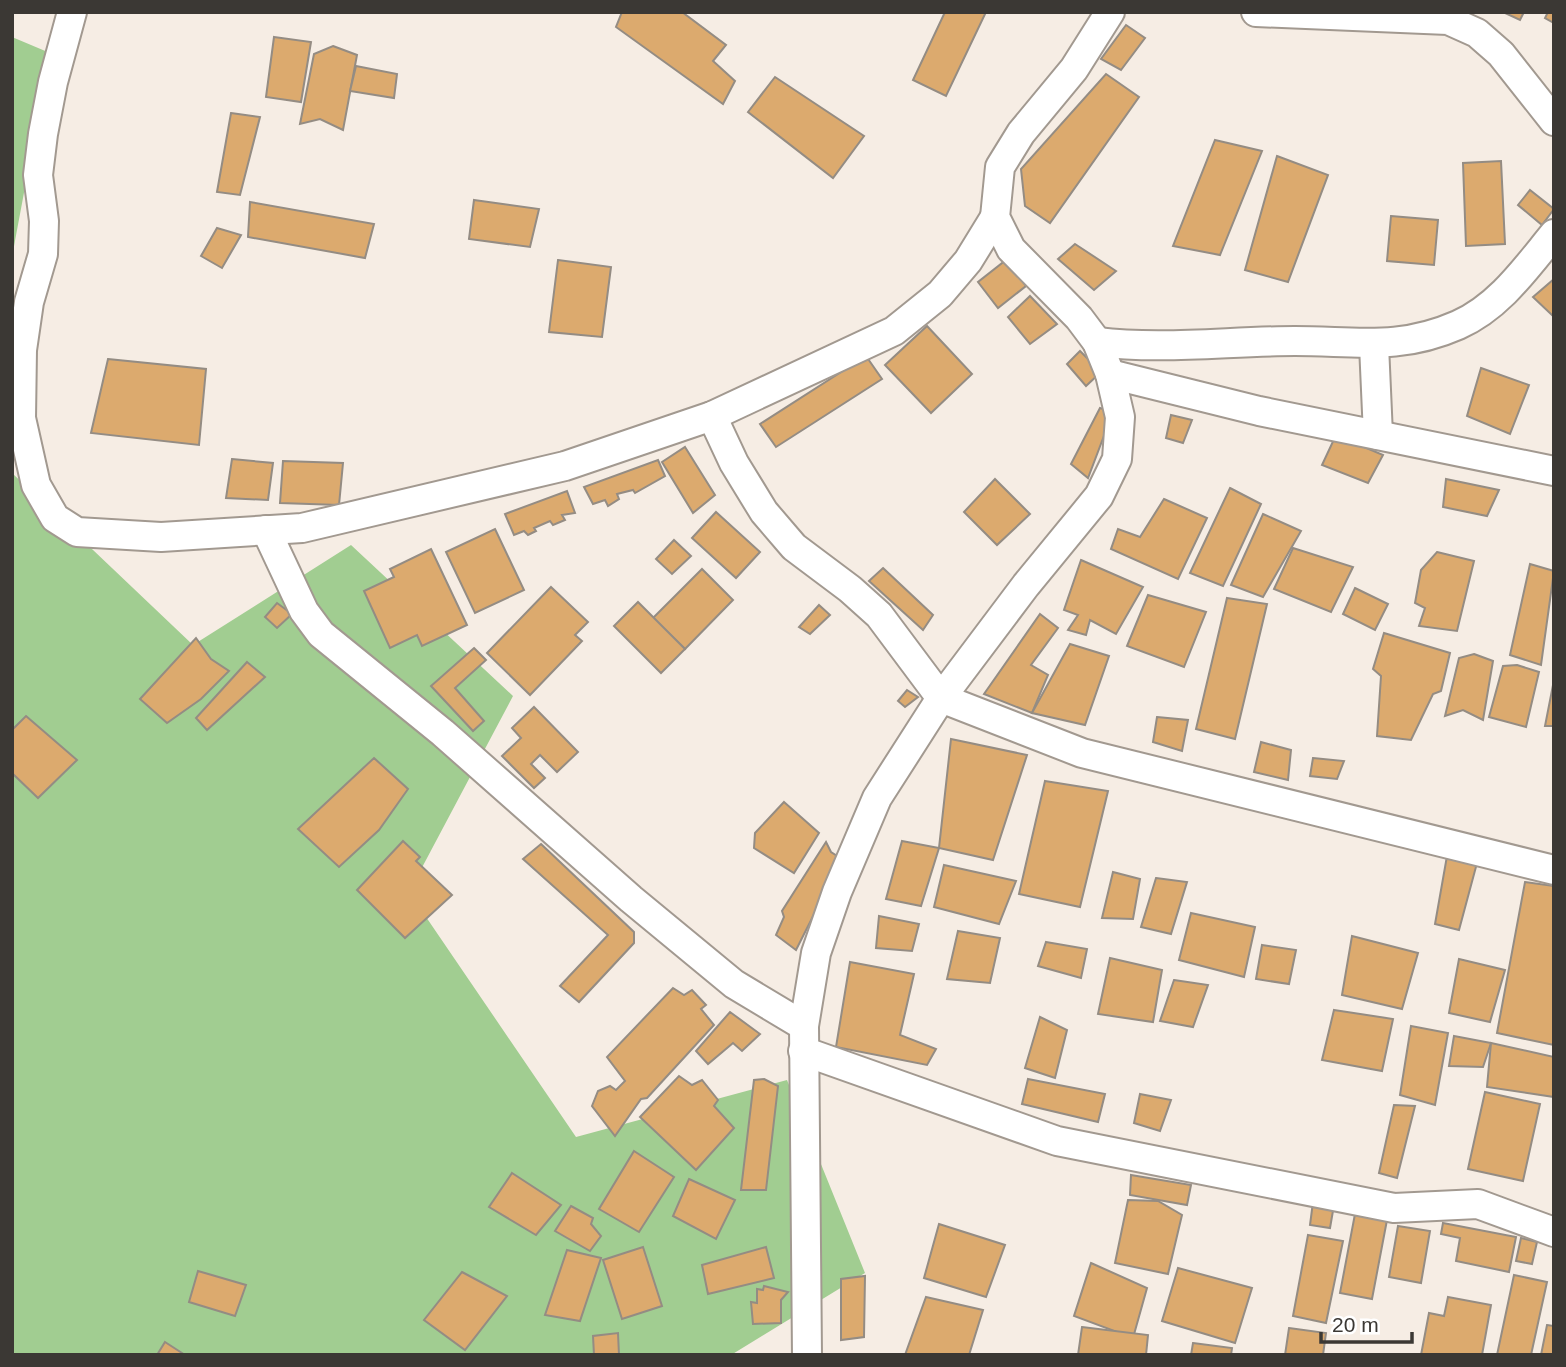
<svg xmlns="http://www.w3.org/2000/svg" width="1566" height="1367" font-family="Helvetica,sans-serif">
<rect width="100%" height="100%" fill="#f6ede4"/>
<g fill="#a1cd91">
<path d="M12,37L50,53L12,257Z"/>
<path d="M12,473L193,645L351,545L513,696L409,892L576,1137L787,1080L865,1273L731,1355H12Z"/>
</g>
<g fill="#dcaa6e" stroke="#948c83" stroke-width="2">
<path d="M622,12H682L726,45L713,61L735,81L723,104L616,27Z"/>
<path d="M945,12H986L946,96L913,80Z"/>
<path d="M1503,12H1524L1520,20Z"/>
<path d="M1548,12H1554V23L1545,18Z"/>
<path d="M1126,25L1145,38L1121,70L1101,59Z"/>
<path d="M274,37L311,42L301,102L266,97Z"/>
<path d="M333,46L357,55L343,130L320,119L300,124L314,54Z"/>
<path d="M356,66L397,74L394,98L350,91Z"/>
<path d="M1106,74L1139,97L1050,223L1025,206L1021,169Z"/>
<path d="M775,77L864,136L833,178L748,112Z"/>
<path d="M231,113L260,117L240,195L217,192Z"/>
<path d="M1215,140L1262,151L1220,255L1173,246Z"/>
<path d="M1277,156L1328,175L1288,282L1245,270Z"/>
<path d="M1501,161L1505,244L1466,246L1463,163Z"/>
<path d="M1530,190L1554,209L1542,225L1518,205Z"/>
<path d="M474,200L539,209L530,247L469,239Z"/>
<path d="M250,202L374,224L365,258L248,237Z"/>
<path d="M1391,216L1438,220L1434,265L1387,261Z"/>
<path d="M217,228L241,235L222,268L201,256Z"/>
<path d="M1075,244L1116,271L1094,290L1058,259Z"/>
<path d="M558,260L611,267L602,337L549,332Z"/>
<path d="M1006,260L1026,286L998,308L978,282Z"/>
<path d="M1554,279V317L1533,297Z"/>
<path d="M1030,296L1057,324L1030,344L1008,317Z"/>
<path d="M927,326L972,374L931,413L885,365Z"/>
<path d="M1080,351L1101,372L1086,386L1067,364Z"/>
<path d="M866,356L882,379L776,447L760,424Z"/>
<path d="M108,359L206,369L199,445L91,433Z"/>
<path d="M1481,368L1529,385L1510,434L1467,416Z"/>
<path d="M1100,408L1113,412L1088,478L1071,464Z"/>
<path d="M1171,415L1192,420L1183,443L1166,438Z"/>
<path d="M1336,435L1383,455L1368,483L1322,465Z"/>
<path d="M685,447L715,495L693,513L662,462Z"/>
<path d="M232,459L273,463L268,500L226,498Z"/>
<path d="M658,460L665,476L635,493L633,490L617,494L619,499L608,506L605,500L593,504L584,487Z"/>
<path d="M283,461L343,463L339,505L280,503Z"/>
<path d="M995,479L1030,514L997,545L964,512Z"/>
<path d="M1446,479L1499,490L1487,516L1443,507Z"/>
<path d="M1230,488L1261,504L1223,586L1190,573Z"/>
<path d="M567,491L575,513L562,515L565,520L553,525L550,521L534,528L536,531L528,535L524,531L514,535L505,514Z"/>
<path d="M1164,499L1207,518L1178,579L1111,549L1118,529L1140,537Z"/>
<path d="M716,512L760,552L736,578L692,538Z"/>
<path d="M1263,514L1301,531L1263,597L1231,585Z"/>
<path d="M495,529L524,590L475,613L446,552Z"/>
<path d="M674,540L691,556L672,574L656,559Z"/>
<path d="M1293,548L1353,567L1331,612L1274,589Z"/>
<path d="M431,549L467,625L422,646L417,635L390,648L364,591L394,577L390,569Z"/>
<path d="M1437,552L1474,561L1457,631L1419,626L1425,608L1415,603L1421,570Z"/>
<path d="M1081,560L1143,587L1116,634L1090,620L1086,635L1068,630L1078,615L1064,610Z"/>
<path d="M1530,564L1554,571L1541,665L1510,655Z"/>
<path d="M883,568L933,615L923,630L869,581Z"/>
<path d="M702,569L733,600L685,649L653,618Z"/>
<path d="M551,587L588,622L575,635L582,641L530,695L487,653Z"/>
<path d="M1355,588L1388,604L1375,630L1343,614Z"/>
<path d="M1148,595L1206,612L1184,667L1127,646Z"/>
<path d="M1227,598L1267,604L1235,739L1196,729Z"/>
<path d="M638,602L685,649L661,673L614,626Z"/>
<path d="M277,603L292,614L277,628L265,617Z"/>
<path d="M819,605L830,615L810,634L799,627Z"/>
<path d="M1040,614L1058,628L1031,665L1048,675L1032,713L984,694Z"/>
<path d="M1384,633L1450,653L1441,691L1433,694L1411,740L1377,736L1381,676L1373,669Z"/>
<path d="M196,638L211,659L229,671L201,699L167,723L140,699Z"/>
<path d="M1070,644L1109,656L1085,725L1032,713Z"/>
<path d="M474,648L486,660L455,688L484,721L473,731L431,686Z"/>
<path d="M1474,654L1493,661L1483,720L1463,710L1445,716L1459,658Z"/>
<path d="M247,662L265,677L207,730L196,718Z"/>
<path d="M1517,665L1539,672L1526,727L1489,717L1503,666Z"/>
<path d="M1554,680V726H1545Z"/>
<path d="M907,690L918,697L905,707L898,701Z"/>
<path d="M534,707L578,752L557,772L540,755L531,764L545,778L534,788L502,756L521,738L512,728Z"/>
<path d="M26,716L77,760L38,798L12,773V730Z"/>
<path d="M1157,717L1188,720L1182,751L1153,742Z"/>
<path d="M951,739L1027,755L993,860L939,848Z"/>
<path d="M1261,742L1291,750L1288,780L1254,772Z"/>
<path d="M374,758L408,789L379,830L339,867L298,829Z"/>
<path d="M1313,758L1344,761L1337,779L1310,776Z"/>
<path d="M1045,781L1108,791L1080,907L1019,894Z"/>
<path d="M784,802L819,833L794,873L754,848L755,833Z"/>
<path d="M403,841L420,857L416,861L452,895L405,938L357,890Z"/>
<path d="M902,841L939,848L921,906L886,899Z"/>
<path d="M826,842L831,852L842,859L796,950L776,935L784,917L782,911Z"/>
<path d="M541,844L634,932V943L579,1002L560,986L608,935L523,859Z"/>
<path d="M1447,856L1477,863L1459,930L1435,924Z"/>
<path d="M944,865L1016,881L999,924L934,907Z"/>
<path d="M1113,872L1140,879L1133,919L1102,918Z"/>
<path d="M1156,878L1187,882L1171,934L1141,927Z"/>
<path d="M1525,882L1554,886V1045L1497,1033Z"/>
<path d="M1191,913L1255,927L1244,977L1179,960Z"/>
<path d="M879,916L919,924L912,951L876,948Z"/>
<path d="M958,931L1000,938L990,983L947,979Z"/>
<path d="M1352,936L1418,953L1402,1009L1342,995Z"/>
<path d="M1046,942L1087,949L1081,978L1038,966Z"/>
<path d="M1262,945L1296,950L1289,984L1256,979Z"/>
<path d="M1110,958L1162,970L1153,1022L1098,1014Z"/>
<path d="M1459,959L1505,970L1490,1022L1449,1013Z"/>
<path d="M850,962L914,974L900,1035L936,1049L927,1065L836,1047Z"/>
<path d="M1174,980L1208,985L1193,1027L1160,1021Z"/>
<path d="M673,988L684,995L692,990L706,1005L701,1009L714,1025L647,1098L641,1099L615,1136L592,1106L598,1091L610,1086L616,1090L625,1081L607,1057Z"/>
<path d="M1334,1010L1393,1019L1382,1071L1322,1060Z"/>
<path d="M730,1012L760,1034L742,1051L733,1043L708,1064L696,1051Z"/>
<path d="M1040,1017L1067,1030L1055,1078L1025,1068Z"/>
<path d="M1411,1026L1448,1033L1435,1105L1400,1095Z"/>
<path d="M1454,1036L1491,1043L1483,1067L1449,1066Z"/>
<path d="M1491,1043L1554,1057V1097L1487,1087Z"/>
<path d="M679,1076L692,1085L702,1080L718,1100L714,1106L734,1128L696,1170L640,1117Z"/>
<path d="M764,1079L778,1086L766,1190H741L754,1080Z"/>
<path d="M1028,1079L1105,1094L1098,1122L1022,1104Z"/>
<path d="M1485,1092L1540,1104L1523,1181L1468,1169Z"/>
<path d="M1140,1094L1171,1100L1160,1131L1134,1123Z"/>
<path d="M1394,1105L1415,1106L1397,1178L1379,1173Z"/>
<path d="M634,1151L674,1177L639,1232L599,1209Z"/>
<path d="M512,1173L561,1205L536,1235L489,1207Z"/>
<path d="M1131,1175L1191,1185L1187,1205L1130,1195Z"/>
<path d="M689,1179L735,1200L716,1239L673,1216Z"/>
<path d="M1128,1200L1158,1201L1182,1215L1168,1274L1115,1263Z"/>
<path d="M1313,1202L1334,1205L1330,1228L1310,1225Z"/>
<path d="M571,1206L593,1218L591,1224L601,1236L590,1251L555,1231Z"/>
<path d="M1355,1214L1387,1220L1372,1299L1340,1293Z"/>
<path d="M1443,1223L1516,1237L1509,1272L1456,1261L1460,1238L1441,1234Z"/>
<path d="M939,1224L1005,1245L986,1297L924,1278Z"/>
<path d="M1398,1226L1430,1231L1421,1283L1389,1277Z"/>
<path d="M1308,1235L1343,1241L1326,1323L1293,1316Z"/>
<path d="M1521,1238L1537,1242L1532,1264L1516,1261Z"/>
<path d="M643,1247L662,1306L622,1319L603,1260Z"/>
<path d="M766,1247L774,1278L708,1294L702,1265Z"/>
<path d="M567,1250L601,1258L580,1321L545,1315Z"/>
<path d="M1091,1263L1147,1288L1133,1338L1074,1316Z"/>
<path d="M1178,1268L1252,1288L1235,1343L1162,1321Z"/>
<path d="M198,1271L246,1285L235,1316L189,1302Z"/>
<path d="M462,1272L507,1296L465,1350L424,1320Z"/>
<path d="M1514,1275L1547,1282L1531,1355H1497Z"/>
<path d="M865,1276L864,1337L841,1340V1279Z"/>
<path d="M764,1286L788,1292L781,1300V1323L753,1324L751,1302L757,1303V1289L763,1290Z"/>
<path d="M926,1297L983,1310L969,1355H905Z"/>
<path d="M1448,1297L1491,1305L1482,1355H1421L1429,1313L1444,1316Z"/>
<path d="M1547,1325L1554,1326V1355H1541Z"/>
<path d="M1082,1327L1148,1335L1146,1355H1078Z"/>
<path d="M1289,1328L1326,1333L1323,1355H1285Z"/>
<path d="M618,1333L619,1355H594L593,1336Z"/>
<path d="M165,1342L185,1355H157Z"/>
<path d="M1193,1343L1232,1348L1231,1355H1191Z"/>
</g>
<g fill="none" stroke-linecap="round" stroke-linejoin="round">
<g stroke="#a29990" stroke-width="32">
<g id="street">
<path d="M72,12L53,82L43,134L38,175L44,221L43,254L29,302L22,350L21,418L36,485L55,518L77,532L161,537L302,528L565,466L712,416L894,331L940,294L968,261L995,217"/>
<path d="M1256,12L1448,20L1477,33L1501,54L1554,121"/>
<path d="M1097,342C1163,350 1229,341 1295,341C1356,341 1399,351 1458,325C1499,307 1526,268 1554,234"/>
<path d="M1374,345L1378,435"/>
<path d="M1110,374L1259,411L1554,471"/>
<path d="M712,416L734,463L764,512L794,547L850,589L879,615L941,698L1082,753L1554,870"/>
<path d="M266,530L304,611L321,634L443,733L631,899L734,984L804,1026"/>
<path d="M803,1051L1057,1141L1394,1208L1478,1204L1554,1232"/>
<path d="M807,1355L804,1026L816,953L837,892L877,798L941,698L1026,585L1099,496L1117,459L1120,417L1110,374L1097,342L1079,318L1011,249L995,217L1000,167L1021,133L1074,69L1110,12"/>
</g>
</g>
<use href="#street" stroke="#fff" stroke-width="28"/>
</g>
<rect width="1566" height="1367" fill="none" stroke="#3b3834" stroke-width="28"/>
<path d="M1321 1332v10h91v-10" fill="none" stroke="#3b3834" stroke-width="3.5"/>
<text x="1332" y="1332" font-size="21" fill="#3b3834" stroke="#ffffff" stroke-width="5" paint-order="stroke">20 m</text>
</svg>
